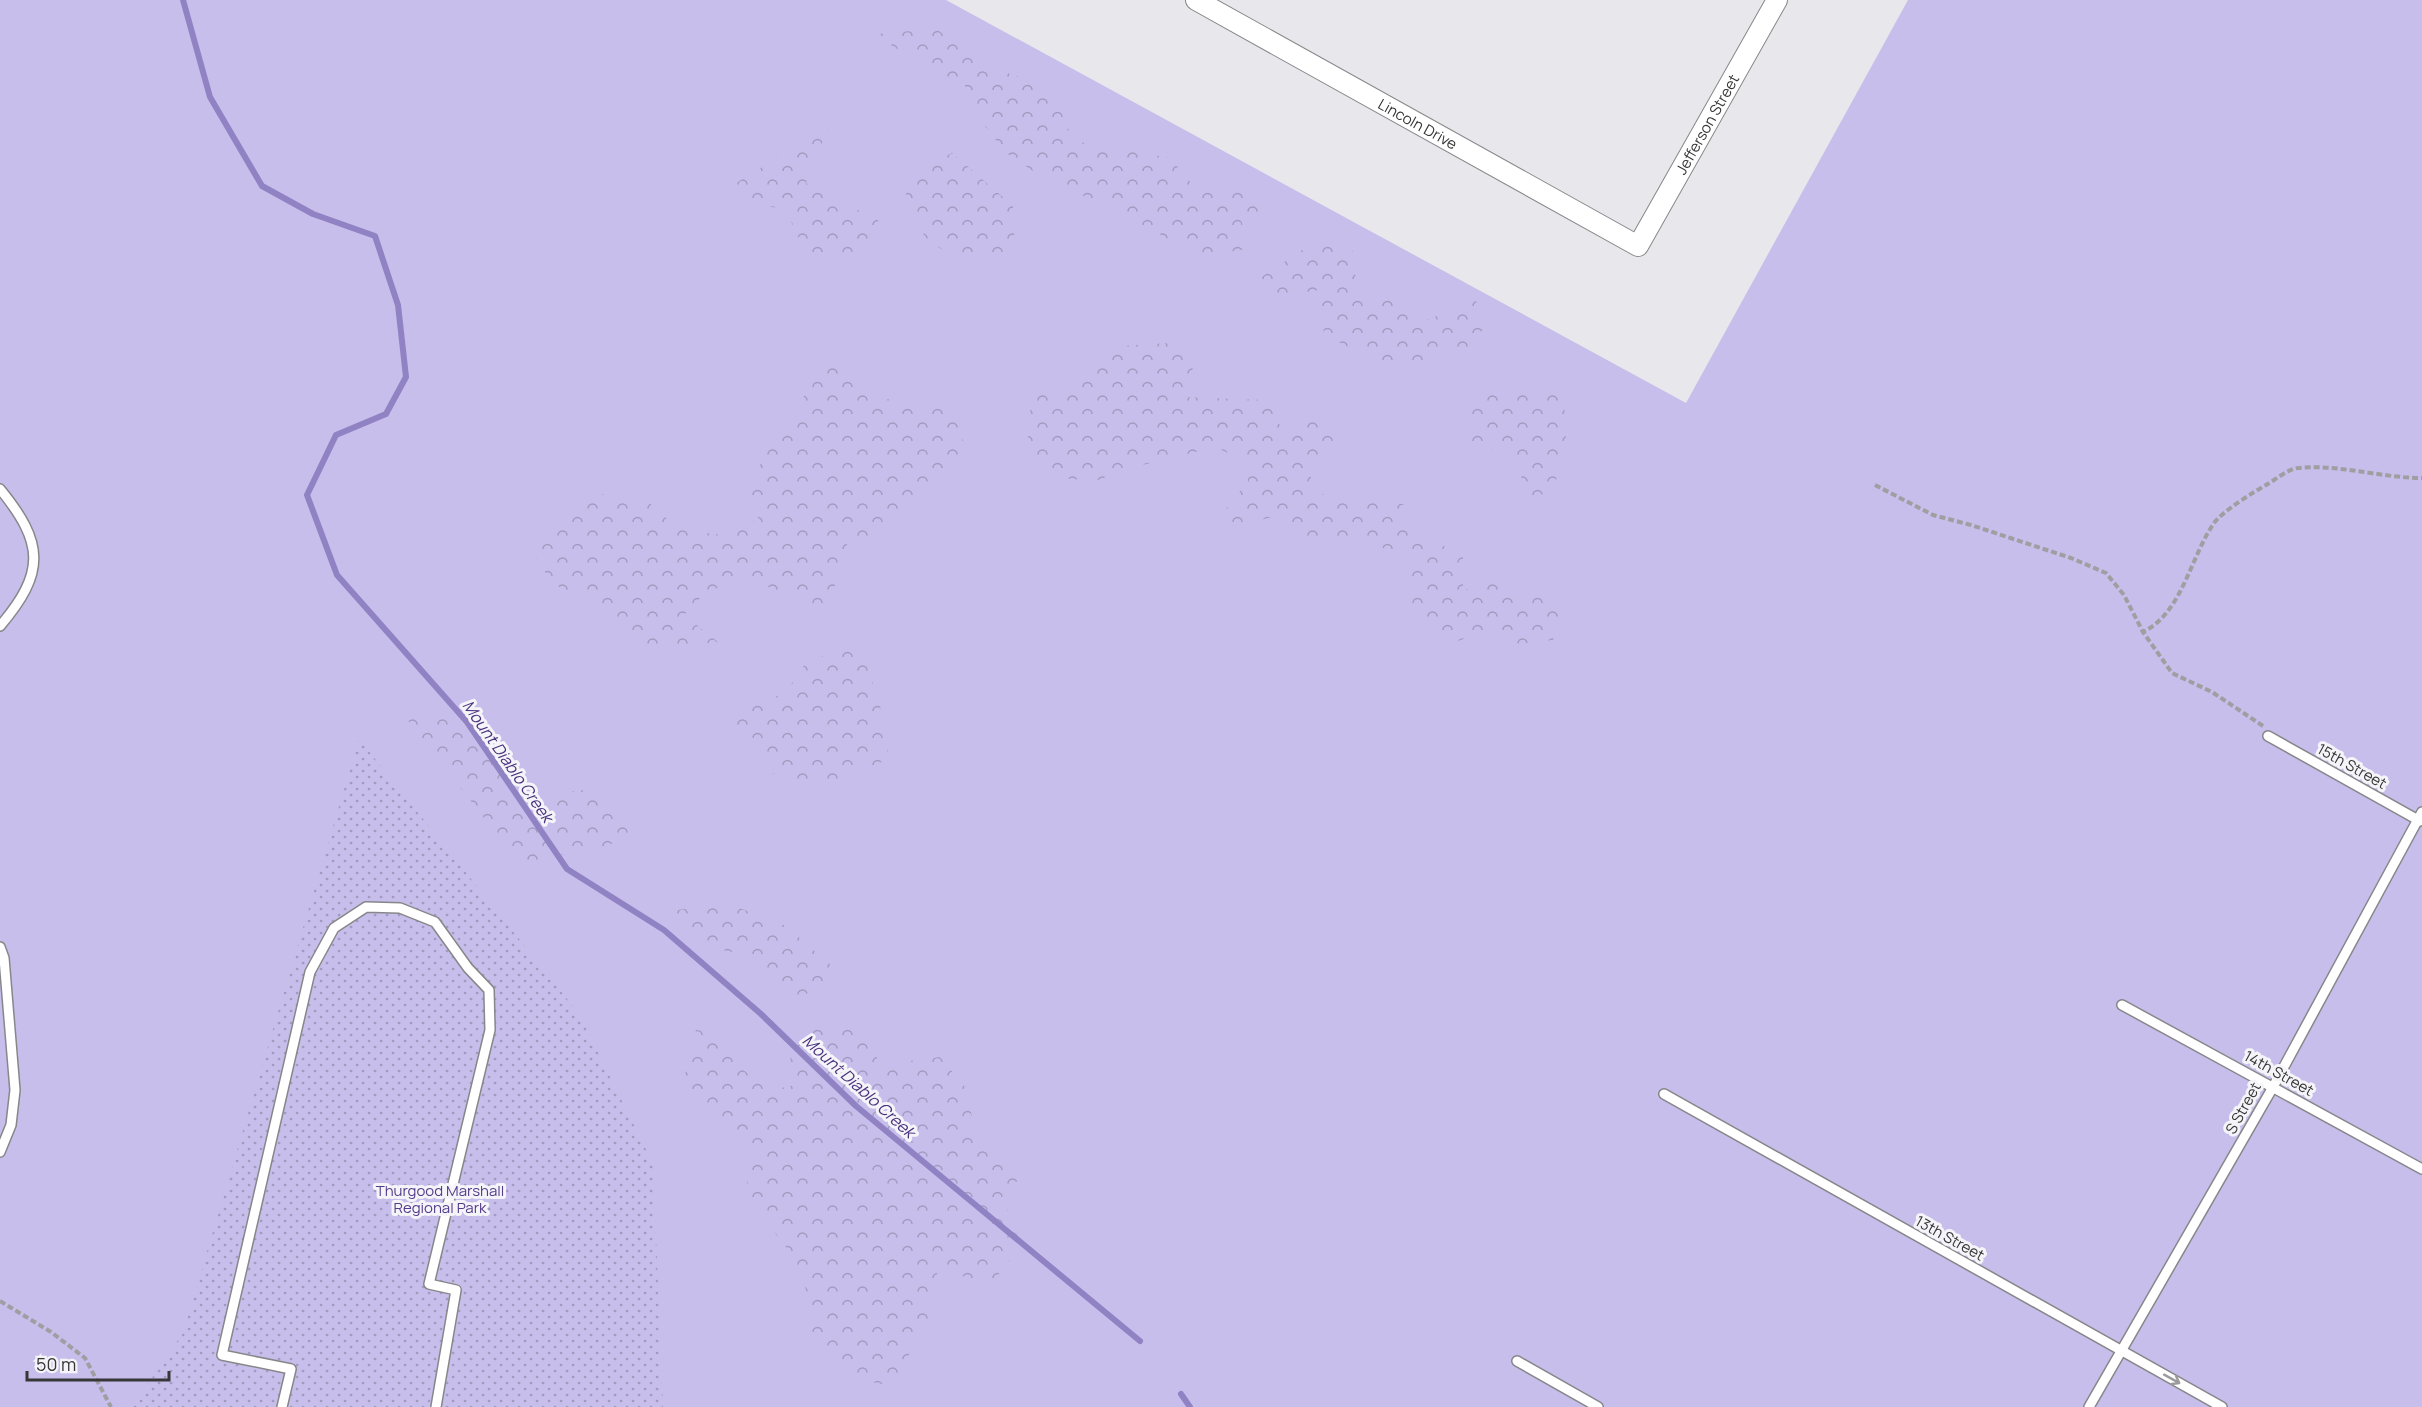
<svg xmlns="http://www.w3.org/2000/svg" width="2422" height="1407" font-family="Manrope,sans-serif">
<defs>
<pattern id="forest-crowns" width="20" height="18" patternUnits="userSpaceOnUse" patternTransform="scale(1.5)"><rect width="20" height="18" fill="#c7beec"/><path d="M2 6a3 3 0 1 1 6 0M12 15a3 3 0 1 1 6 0" fill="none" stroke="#a29bc0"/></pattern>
<pattern id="park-dots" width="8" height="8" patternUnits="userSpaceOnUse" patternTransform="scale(1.5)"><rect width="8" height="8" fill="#c7beec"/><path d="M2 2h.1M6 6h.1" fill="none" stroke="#a29bc0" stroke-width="1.8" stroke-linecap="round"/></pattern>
</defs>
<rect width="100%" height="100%" fill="#e8e7eb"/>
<path fill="#c7beec" d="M0,0H946L1686,403L1908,0H2422V1407H0Z"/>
<g fill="url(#forest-crowns)">
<path d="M936,29L992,68L1029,80L1054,94L1073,141L1170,158L1200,193L1244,190L1271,207L1241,219L1248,249L1199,256L1105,204L1054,185L1006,153L978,117L965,86L906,55L875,34Z"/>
<path d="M829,125L806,183L879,221L859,251L814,256L795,233L787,208L756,206L733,185Z"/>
<path d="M952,153L1013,206L1015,256L955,257L928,241L903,202L914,173Z"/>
<path d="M1325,235L1352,248L1358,296L1397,300L1421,322L1476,301L1488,323L1467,350L1441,348L1419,372L1368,358L1324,334L1319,290L1281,296L1251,284Z"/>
<path d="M1171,343L1197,357L1182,397L1267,400L1285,435L1306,413L1352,440L1307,461L1314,490L1340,503L1369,501L1403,504L1421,538L1463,553V590L1490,583L1509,589L1554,594L1564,621L1553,640L1516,644L1481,633L1452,643L1420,625L1408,591L1409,556L1394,557L1370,537L1314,539L1290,533L1276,516L1233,527L1221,515L1248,481L1243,461L1216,447L1126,469L1096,481L1050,477L1027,446L1032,393L1077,385L1118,346Z"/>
<path d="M846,362L877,397L960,413L964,451L890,529L847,544L846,564L822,610L745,577L705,593L684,615L718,642L669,648L628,640L608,605C567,598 552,588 532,551L558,516L600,494L646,500L680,530L724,535L759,519L745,498L767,450L796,415L815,370Z"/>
<path d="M1523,389L1564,394L1566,438L1553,493L1528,496L1511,447L1468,452L1473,397Z"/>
<path d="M861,645L882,713L889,758L858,774L821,784L771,773L753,738L720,717L785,693L807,661Z"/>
<path d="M402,713L467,722L529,813L553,794L599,788L634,831L601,850L558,855L523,868Z"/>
<path d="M729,904L786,926L833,967L822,991L793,996L768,982L762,958L717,949L660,912Z"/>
<path d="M865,1029L880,1065L940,1057L966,1088L975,1132L1018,1180L1002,1197L1022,1244L990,1285L938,1268L930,1316L892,1386L856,1379L812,1331L808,1295L793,1256L746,1196L749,1152L700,1111L685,1074L696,1030L721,1033L743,1070L772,1090L795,1085L787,1039L810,1030Z"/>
</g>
<path fill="url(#park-dots)" d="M359,739L579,1014L653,1164L663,1407H132L183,1333Z"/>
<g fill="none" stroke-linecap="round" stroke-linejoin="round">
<g stroke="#9082c3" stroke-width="6">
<path d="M183,0L210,97L262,186L313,214L375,236L398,305L406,377L386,414L336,435L307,495L337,575L467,722L567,869L664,930L761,1014L856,1106L1140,1341"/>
<path d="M1181,1394L1190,1407"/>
</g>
<g stroke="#87878a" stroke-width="12">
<g id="lane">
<path d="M0,489C44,543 46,572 0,626"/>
<path d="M2268,736L2420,821"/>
<path d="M0,947L4,958L15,1090L11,1125L0,1152"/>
<path d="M2122,1005L2422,1169"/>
<path d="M1664,1094L2222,1407"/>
<path d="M1517,1361L1598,1407"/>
<path d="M282,1407L291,1369L222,1355L310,972L334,928L366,907L400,908L435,922L468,968L489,990L490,1030L429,1284L456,1290L436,1407"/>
<path d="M2089,1407L2273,1087L2422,812"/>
</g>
</g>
<g stroke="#87878a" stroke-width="22">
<g id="street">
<path id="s1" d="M1196,0L1638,246L1777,0"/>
</g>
</g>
<g stroke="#9f9ea1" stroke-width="4" stroke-dasharray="6 3" stroke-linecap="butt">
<path d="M1875,485L1933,515L1971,525L2071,558L2106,573L2124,595L2143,632"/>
<path d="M2263,726L2212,692L2172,673L2143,632C2182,613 2190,558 2214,523C2223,511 2252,493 2266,485C2275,480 2288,469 2298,468C2340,464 2381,478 2422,478"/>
<path d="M0,1301L51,1332L85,1358L111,1407"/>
</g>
<use href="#lane" stroke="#fff" stroke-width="9"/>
<use href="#street" stroke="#fff" stroke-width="20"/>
</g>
<defs><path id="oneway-shaft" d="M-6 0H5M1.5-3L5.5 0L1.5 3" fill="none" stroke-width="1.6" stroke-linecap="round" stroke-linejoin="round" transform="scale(1.5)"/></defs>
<use stroke="#9b9b9c" href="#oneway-shaft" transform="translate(2172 1379) rotate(29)"/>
<g text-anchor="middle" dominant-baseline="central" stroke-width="6" stroke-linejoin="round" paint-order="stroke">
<g font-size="15" fill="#373738" stroke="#f5f4f8">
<text stroke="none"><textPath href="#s1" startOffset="254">Lincoln Drive</textPath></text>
<text stroke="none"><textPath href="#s1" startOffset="646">Jefferson Street</textPath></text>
<text transform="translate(2352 766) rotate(29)">15th Street</text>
<text transform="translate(2279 1073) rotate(29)">14th Street</text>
<text transform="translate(2243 1108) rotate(-61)">S Street</text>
<text transform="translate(1950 1238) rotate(29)">13th Street</text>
</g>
<g font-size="15" fill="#533c8b" stroke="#f5f4f8">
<text x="440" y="1190">Thurgood Marshall<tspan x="440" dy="17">Regional Park</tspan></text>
</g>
<g font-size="16" font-style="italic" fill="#49317f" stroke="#f5f4f8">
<text transform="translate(508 761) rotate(55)">Mount Diablo Creek</text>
<text transform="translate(859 1086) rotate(42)">Mount Diablo Creek</text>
</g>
</g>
<path d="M27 1371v9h142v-9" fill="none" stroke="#373738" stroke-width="3"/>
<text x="36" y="1371" font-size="18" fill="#373738" stroke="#f5f4f8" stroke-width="4.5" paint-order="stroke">50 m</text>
</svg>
